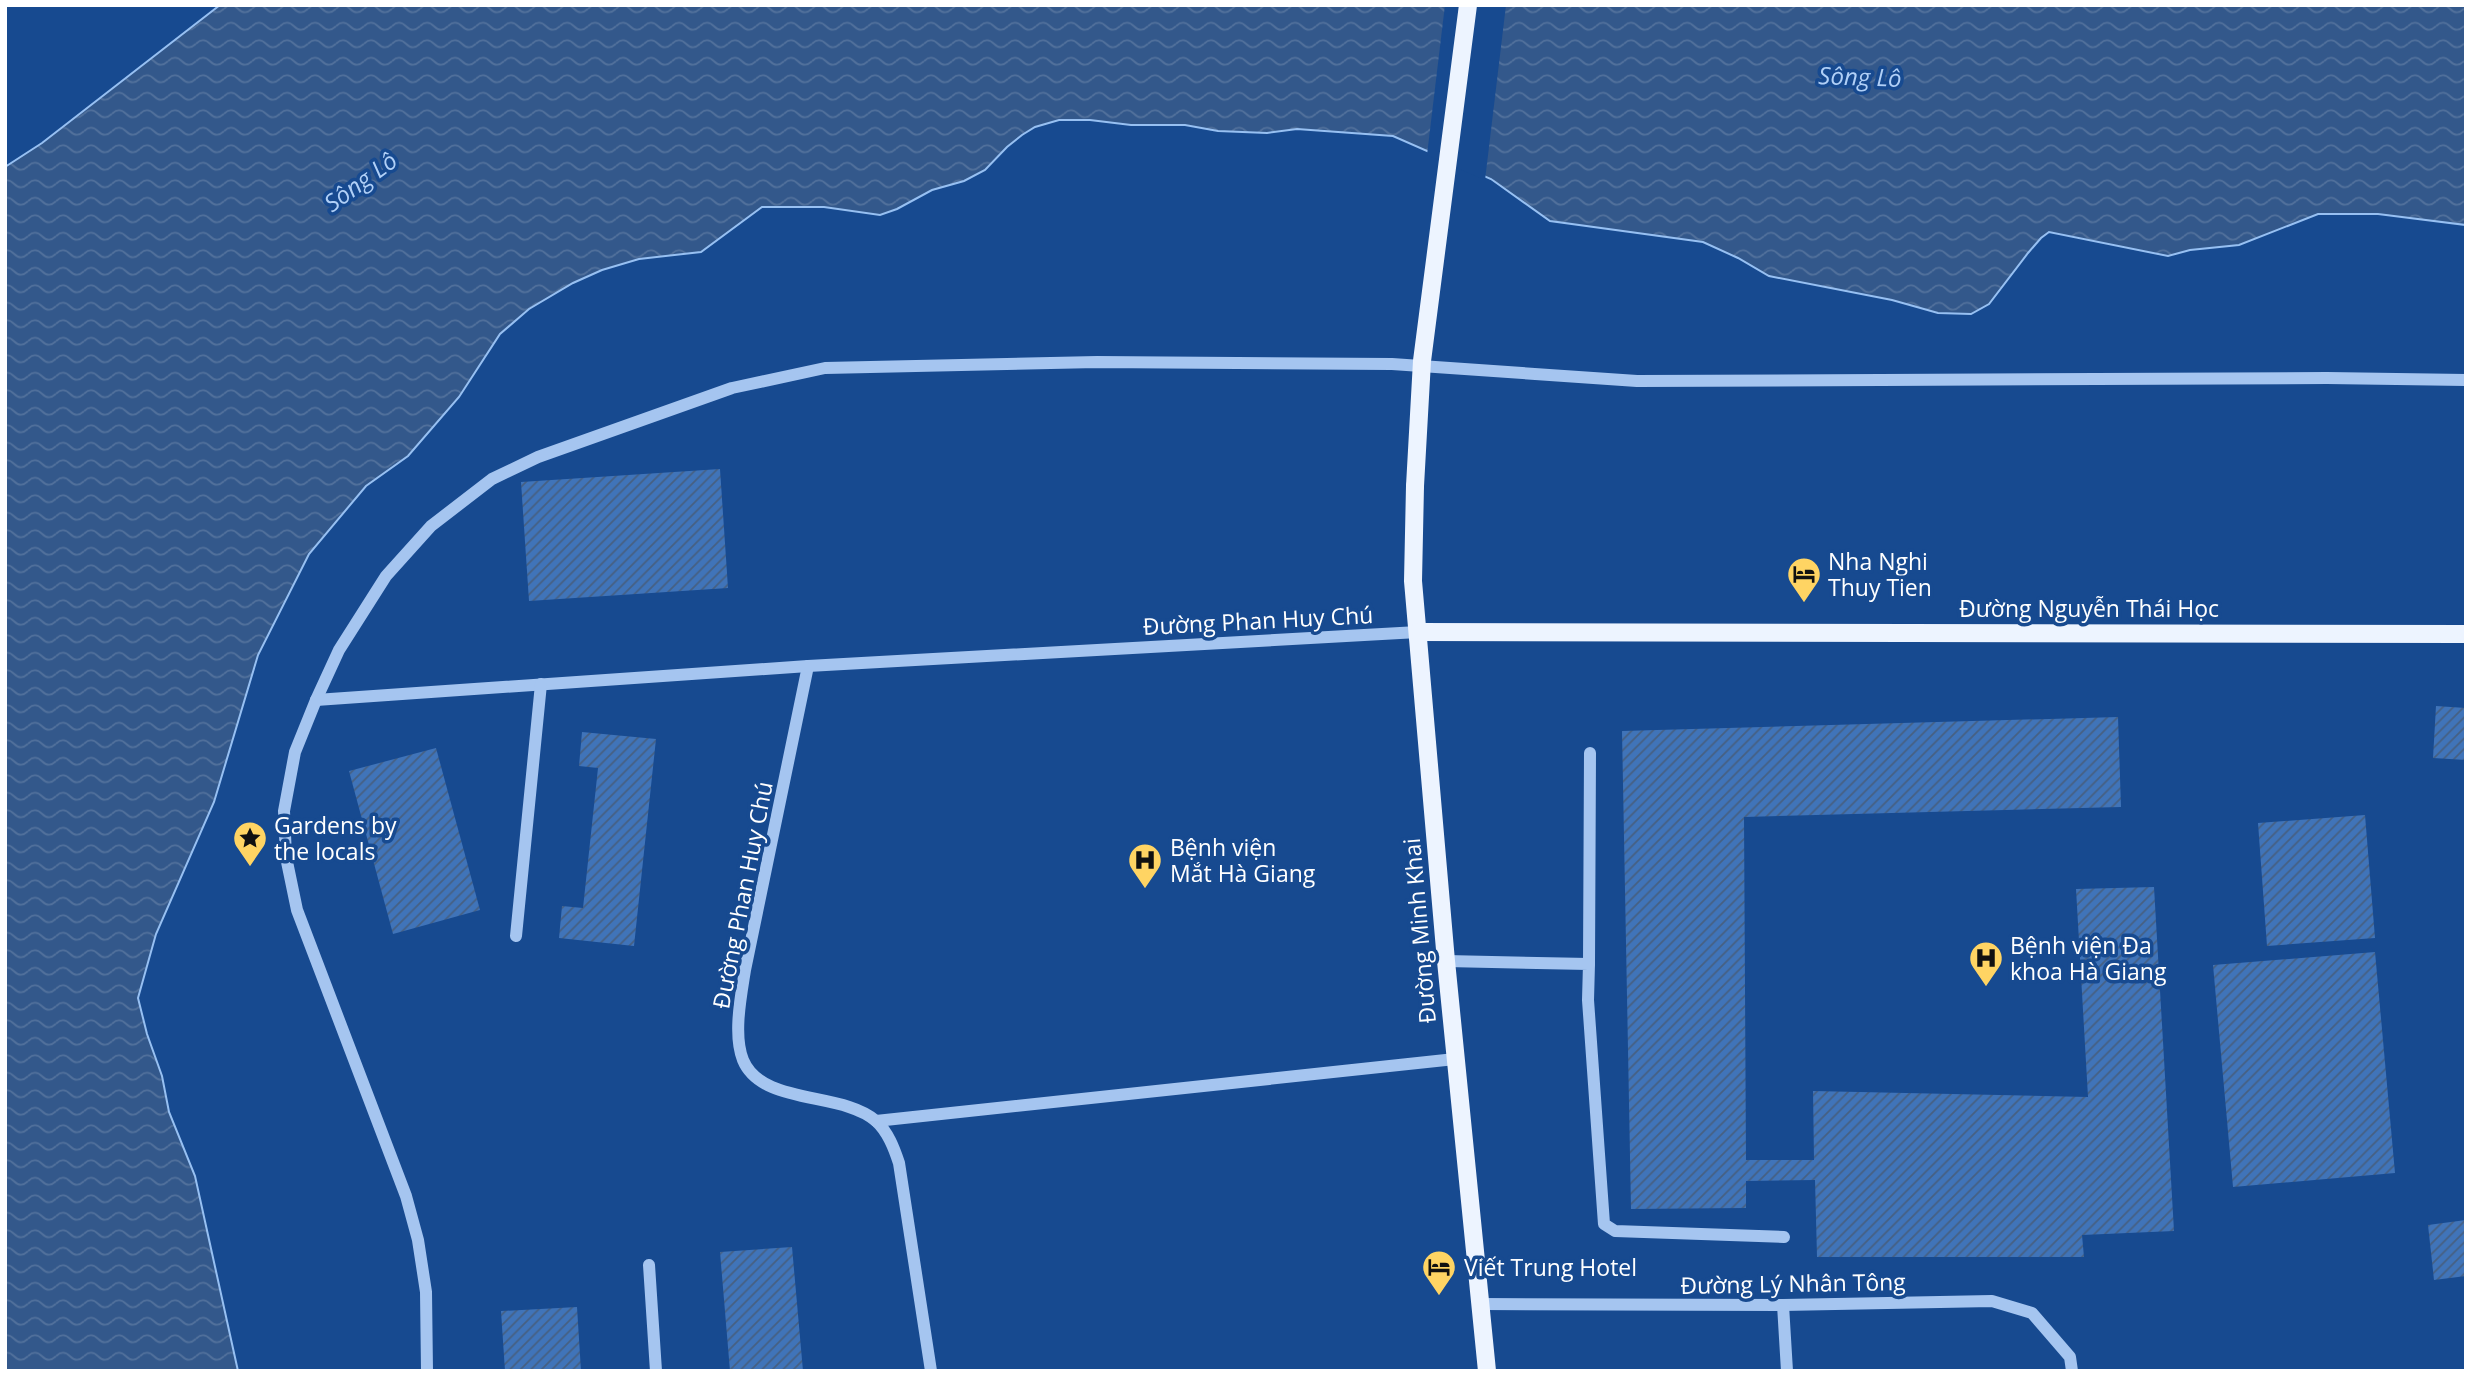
<svg xmlns="http://www.w3.org/2000/svg" width="2471" height="1376" font-family="'Open Sans',sans-serif">
<defs>
<pattern id="water-waves" width="16" height="10" patternUnits="userSpaceOnUse" patternTransform="scale(1.75)"><rect width="16" height="10" fill="#33588b"/><path d="M0 5q4-4 8 0t8 0" fill="none" stroke="#52719c"/></pattern>
<pattern id="building-hatch" width="6" height="6" patternUnits="userSpaceOnUse" patternTransform="scale(1.75)"><rect width="6" height="6" fill="#4074b9"/><path d="M-1 1l2-2M0 6l6-6M5 7l2-2" fill="none" stroke="#466082"/></pattern>
</defs>
<rect width="100%" height="100%" fill="#174a90"/>
<path fill="url(#water-waves)" stroke="#97c0f2" stroke-width="2" d="M220,5H2466V225L2378,214H2318L2239,245L2190,250L2168,256L2049,232L2041,238L2028,253L1989,304L1971,314L1938,313L1892,300L1769,276L1738,258L1703,242L1550,221L1491,179L1393,136L1297,129L1267,133L1218,131L1185,125H1131L1090,120H1059L1035,127L1022,135L1007,147L985,170L964,181L932,190L897,209L880,215L824,207H762L701,252L639,259L602,270L573,283L529,309L500,334L459,397L408,456L366,486L309,554L258,655L214,802L156,934L138,998L147,1034L162,1076L169,1112L195,1176L238,1371H5V167L42,143Z"/>
<path fill="#174a90" d="M1445,5H1506L1485,180L1427,155Z"/>
<g fill="url(#building-hatch)">
<path d="M720,469L728,588L529,601L521,482Z"/>
<path d="M2436,706L2466,708V760L2433,758Z"/>
<path d="M2118,717L2121,807L1744,817L1746,1160H1814L1813,1091L2088,1097L2076,889L2154,887L2174,1231L2082,1235L2084,1257H1817L1815,1180L1746,1181V1208L1631,1209L1622,731Z"/>
<path d="M582,732L656,739L634,946L559,938L562,906L583,908L598,768L579,766Z"/>
<path d="M436,748L480,910L393,934L349,771Z"/>
<path d="M2365,815L2375,938L2267,946L2258,823Z"/>
<path d="M2375,952L2395,1173L2233,1187L2213,965Z"/>
<path d="M2466,1220V1276L2434,1280L2428,1225Z"/>
<path d="M792,1247L803,1371H730L720,1252Z"/>
<path d="M577,1307L581,1371H505L501,1311Z"/>
</g>
<g fill="none" stroke-linecap="round" stroke-linejoin="round">
<g stroke="#a5c5f0" stroke-width="12">
<path d="M808,666L745,970C741,996 733,1035 743,1060C762,1106 842,1091 876,1121C888,1132 894,1148 899,1163L931,1371"/>
<path d="M316,700L808,666L1418,632"/>
<path d="M516,936L541,684"/>
<path d="M1446,961L1589,964L1588,1000L1604,1224L1615,1231L1784,1237"/>
<path d="M1589,964L1590,753"/>
<path d="M876,1121L1455,1059"/>
<path d="M649,1265L656,1371"/>
<path d="M1481,1304L1783,1305L1992,1301L2032,1313L2070,1357L2072,1371"/>
<path d="M1783,1305L1787,1371"/>
<path d="M427,1371L426,1292L418,1240L406,1196L297,910L286,857L284,811L295,752L316,700L339,650L386,576L431,526L492,479L538,457L732,388L825,368L1097,362L1392,364L1637,381L2327,378L2466,380"/>
</g>
<g stroke="#edf4ff" stroke-width="18">
<path d="M1415,486L1413,581L1446,961L1487,1371"/>
<path d="M1418,632L2466,634"/>
</g>
<path stroke="#edf4ff" stroke-width="18" d="M1415,486L1422,361L1468,5"/>
</g>
<defs>
<g id="hotel-pin" transform="scale(1.75)"><path d="M0 17L-7.5 6A9.5 9.5 0 1 1 7.5 6Z" fill="#ffd463" stroke="#174a90"/><path d="M-6-4.5h1.5V1H6V5H4.5V3h-9V5H-6ZM-4 0a1.8 1.8 0 1 1 3.6 0ZM.5 0V-2.5h3Q6-2.5 6 0Z" fill="#111"/></g>
<g id="sight-pin" transform="scale(1.75)"><path d="M0 17L-7.5 6A9.5 9.5 0 1 1 7.5 6Z" fill="#ffd463" stroke="#174a90"/><path d="M0-6L1.8-2.2L6-1.7L2.9 1.2L3.7 5.4L0 3.3L-3.7 5.4L-2.9 1.2L-6-1.7L-1.8-2.2Z" fill="#111"/></g>
<g id="hospital-pin" transform="scale(1.75)"><path d="M0 17L-7.5 6A9.5 9.5 0 1 1 7.5 6Z" fill="#ffd463" stroke="#174a90"/><path d="M-5-5h3v3.5h4V-5h3V5h-3V1.5h-4V5h-3Z" fill="#111"/></g>
</defs>
<g fill-rule="evenodd">
<use href="#hotel-pin" x="1804" y="574"/>
<use href="#sight-pin" x="250" y="838"/>
<use href="#hospital-pin" x="1145" y="860"/>
<use href="#hospital-pin" x="1986" y="958"/>
<use href="#hotel-pin" x="1439" y="1267"/>
</g>
<g text-anchor="middle" dominant-baseline="central" stroke-width="7" stroke-linejoin="round" paint-order="stroke">
<g font-size="23" fill="#fff" stroke="#174a90" text-anchor="start">
<text x="1828" y="561">Nha Nghi<tspan x="1828" dy="26">Thuy Tien</tspan></text>
<text x="274" y="825">Gardens by<tspan x="274" dy="26">the locals</tspan></text>
<text x="1170" y="847">Bệnh viện<tspan x="1170" dy="26">Mắt Hà Giang</tspan></text>
<text x="2010" y="945">Bệnh viện Đa<tspan x="2010" dy="26">khoa Hà Giang</tspan></text>
<text x="1464" y="1267">Viết Trung Hotel</text>
</g>
<g font-size="23" fill="#fff" stroke="#174a90">
<text x="2089" y="608">Đường Nguyễn Thái Học</text>
<text transform="translate(1258 620) rotate(-3)">Đường Phan Huy Chú</text>
<text transform="translate(742 895) rotate(-79)">Đường Phan Huy Chú</text>
<text transform="translate(1419 931) rotate(-95)">Đường Minh Khai</text>
<text transform="translate(1793 1283) rotate(-1)">Đường Lý Nhân Tông</text>
</g>
<g font-size="24" font-style="italic" fill="#b1d0f7" stroke="#174a90">
<text transform="translate(1860 76) rotate(2)">Sông Lô</text>
<text transform="translate(360 181) rotate(-36)">Sông Lô</text>
</g>
</g>
<rect width="2471" height="1376" fill="none" stroke="#ffffff" stroke-width="14"/>
</svg>
